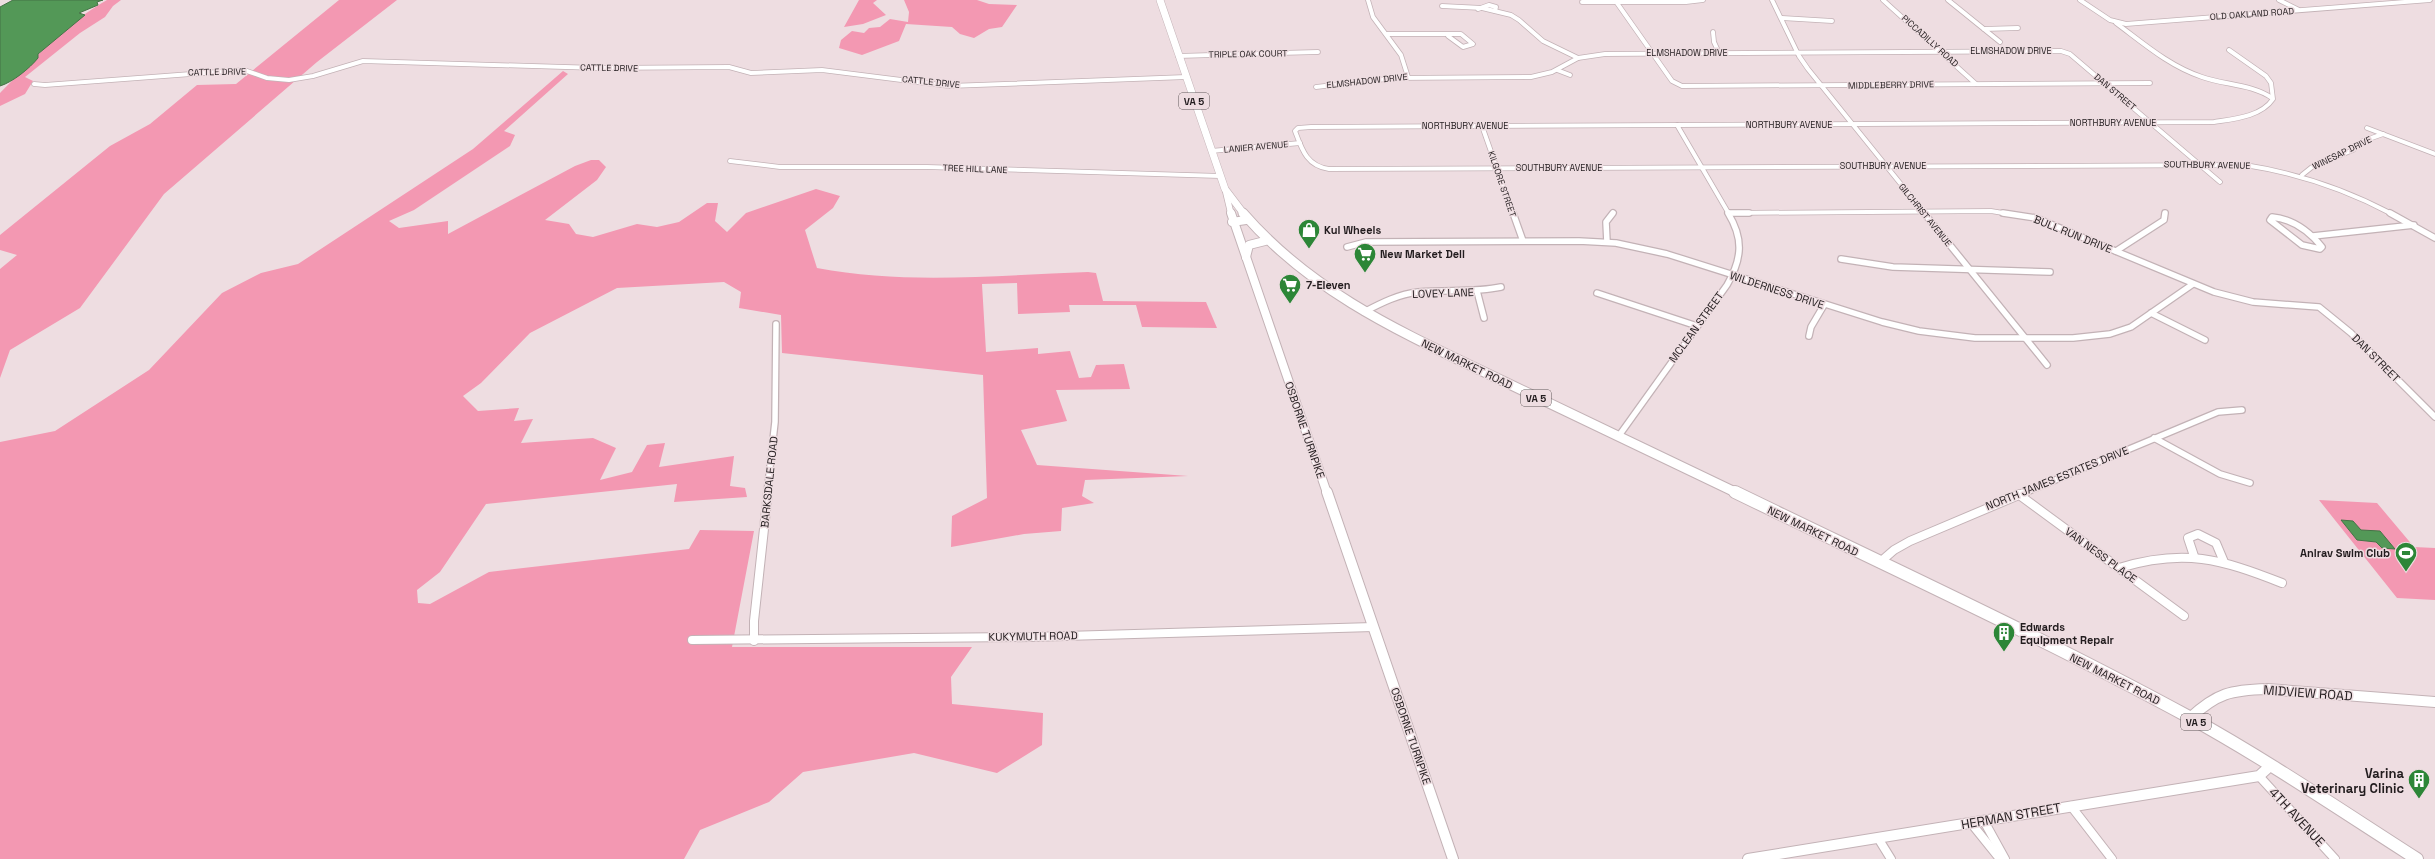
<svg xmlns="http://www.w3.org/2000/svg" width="2435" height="859" font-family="'Space Grotesk',sans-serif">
<rect width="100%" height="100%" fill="#eedde1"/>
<g fill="#f398b2">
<path d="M107,0H121L113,6L105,17L80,33L25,77L33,81L25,94L0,106V93C33,60 66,23 107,0Z"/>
<path d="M339,0H397L317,62L164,194L80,308L10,350L0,378V269L17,255L0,250V235L110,146L150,124L197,85L236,84Z"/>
<path d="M859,0H877L873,3L886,15L863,24L844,27Z"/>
<path d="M904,0H977L989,4L1017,5L1002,27L989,29L974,38L960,34L952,27L906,24L899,41L862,55L839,48L841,40L852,31L864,33L869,28L880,27L890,19L908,22L909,12Z"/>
<path d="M563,71L568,74L504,131L515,135L510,146L414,210L389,221L399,228L448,221V234L575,166L591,160H599L606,167L597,180L545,220L569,224L576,234L593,237L637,224L657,227L679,222L707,203H718L715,221L727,232L746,213L816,189L840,196L833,208L805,230L817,268C905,285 998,275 1088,272L1096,273L1103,301L1206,302L1217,328L1142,327L1136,305H1069L1070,312L1018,314L1017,283L982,284L986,352L1038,348V354L1070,351L1079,378L1091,377L1096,365L1124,364L1130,389L1056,390L1067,421L1021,430L1037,465L1188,476L1085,480L1082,496L1094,503L1062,508L1061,531L1024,534L951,547L952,516L987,498L983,375L782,353L781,315L739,308L741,292L724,282L617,288L530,333L481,383L463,396L478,411L519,408L514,421L533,419L521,443L593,438L616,448L600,480L632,472L647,445L665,443L659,467L734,456L730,486L745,488L747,497L674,502L677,484L486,504L440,572L417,590L418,603L430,604L489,572L689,549L700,530L754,531L732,647H972L951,677L952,704L1043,713L1042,745L997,773L914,753L803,772L769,802L700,830L684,859H0V442L55,431L149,370L222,293L261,273L298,264L473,149Z"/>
<path d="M2319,500L2377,503L2414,547L2435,548V600L2397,598Z"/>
</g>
<g fill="#539857" stroke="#447346">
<path d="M13,0H103L97,2L98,5L79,13L85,15L38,54V58C30,68 13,82 0,86V7Z"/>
<path d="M2341,520L2353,521L2361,530L2380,531L2395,549L2382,548L2376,542L2357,540Z"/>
</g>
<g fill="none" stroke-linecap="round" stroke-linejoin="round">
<g stroke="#c3b2b6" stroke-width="5.5">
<g id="minor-far2">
<path d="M1368,0L1373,17L1401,55L1408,77"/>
<path d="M1772,0L1799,56L1808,69L1925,214"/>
<path d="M1883,0L1976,84"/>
<path d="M1948,0L2000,42"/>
<path d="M2080,0L2110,20L2126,24L2430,0"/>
<path d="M2279,0L2299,10"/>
<path d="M1582,2H1686L1703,0"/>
<path d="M1617,3L1672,81L1682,86L2150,83"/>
<path d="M1442,6L1482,8L1511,15L1519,20L1543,41L1578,58"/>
<path d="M1478,9L1489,5L1496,7L1495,11"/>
<path d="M1782,18L1832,21"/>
<path d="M2116,23C2143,43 2169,66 2202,77C2224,85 2252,84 2272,98"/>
<path d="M1984,29L2018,28"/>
<path d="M1713,32L1714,42L1719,53"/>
<path d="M1387,34H1461L1473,44L1463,47L1448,36"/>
<path d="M2229,50L2266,76L2271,83L2273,99C2261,117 2233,119 2214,122L1311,127L1298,128L1295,131C1302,150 1307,166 1329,169L2245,165C2297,173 2345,189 2392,214"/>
<path d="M1178,56L1318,52"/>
<path d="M1557,70L1570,75"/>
<path d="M34,84L45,85L244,70L267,78L289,80L313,76L363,61L598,68L729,67L751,73L822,70L949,86L1186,77"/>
<path d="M1316,87L1395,78L1531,77L1552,72L1578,58L1605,54L2061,51L2070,54L2220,182"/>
<path d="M1677,125L1729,214"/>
<path d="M1482,126L1513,214"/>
<path d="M2367,128L2435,154"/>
<path d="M1211,151L1300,143"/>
<path d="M730,161L780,167H927L1220,176"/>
<path d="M2302,175L2312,167L2353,150L2363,141L2383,134"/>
<path d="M1729,213L1991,211L2009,214"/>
</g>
</g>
<g stroke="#c3b2b6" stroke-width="8">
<g id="minor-far1">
<path d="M1513,213L1523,241"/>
<path d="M1729,213H1749"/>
<path d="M1924,213L2047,365"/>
<path d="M2003,213L2036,218L2214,292L2253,302L2319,307L2351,333L2435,417"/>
<path d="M2390,213L2435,238"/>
<path d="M2272,217C2293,219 2309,231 2322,247L2320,249L2302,245L2270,220Z"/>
<path d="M2313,236L2414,225"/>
<path d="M1607,242L1606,222L1613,213"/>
<path d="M1347,247L1366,242L1579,241L1616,243L1667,254L1882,322L1919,331L1975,338H2073L2110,334L2131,327L2193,284"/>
<path d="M2116,251L2164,220L2165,213"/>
<path d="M1841,259L1893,267L2050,272"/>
<path d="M1477,291L1484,318"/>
<path d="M1597,293L1697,326"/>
<path d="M1364,312C1381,303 1399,294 1418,292C1446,289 1473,293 1501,287"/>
<path d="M2151,313L2205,340"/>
<path d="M1809,336L1811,327L1824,305"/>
<path d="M1618,437L1727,285C1742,259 1744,239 1728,213"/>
<path d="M2154,438L2220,474L2250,483"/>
<path d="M767,493L775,422L776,324"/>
<path d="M2024,493L2218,412L2242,410"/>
</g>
</g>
<g stroke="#c3b2b6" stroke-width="10">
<g id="minor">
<path d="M2018,494L2184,616"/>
<path d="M2194,556L2188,538L2198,534L2216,543L2224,562"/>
<path d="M1879,563L1894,550L1910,541L2026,492"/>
<path d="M2119,568C2184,548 2221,559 2282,583"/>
<path d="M692,640L1031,637L1373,627"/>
<path d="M754,641V621L768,492"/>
<path d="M2259,776L2335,859"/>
<path d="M2071,806L2112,859"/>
<path d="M1984,821L2005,859"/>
<path d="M1971,823L2000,859"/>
<path d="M1878,838L1891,859"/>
</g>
</g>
<g stroke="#c3b2b6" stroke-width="7">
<path id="tertiary-far2" d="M1225,189L1231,214"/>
</g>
<g stroke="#c3b2b6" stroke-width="10">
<g id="tertiary-far1">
<path d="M1231,213L1327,493"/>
<path d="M1232,222L1246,220"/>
<path d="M1246,257L1249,245L1265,241"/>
</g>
</g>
<g stroke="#c3b2b6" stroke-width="12">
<g id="tertiary">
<path d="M1327,492L1453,859"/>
<path d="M2190,718C2217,693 2231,690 2267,689L2435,702"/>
<path d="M1748,859L2259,776L2270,766"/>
</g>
</g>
<g stroke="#c3b2b6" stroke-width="8">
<path id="primary-far2" d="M1160,0L1225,189L1244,214"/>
</g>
<g stroke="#c3b2b6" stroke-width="11">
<path id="primary-far1" d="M1243,213C1315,296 1408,335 1505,382C1582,419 1660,456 1737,493"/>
</g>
<g stroke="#c3b2b6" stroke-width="14">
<path id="primary" d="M1735,492C1887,566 2040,636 2189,717C2267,760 2342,811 2417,859"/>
</g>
<use href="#minor-far2" stroke="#fff" stroke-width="4"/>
<use href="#minor-far1" stroke="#fff" stroke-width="5.5"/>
<use href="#minor" stroke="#fff" stroke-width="8"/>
<use href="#tertiary-far2" stroke="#fff" stroke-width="5.5"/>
<use href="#tertiary-far1" stroke="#fff" stroke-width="8"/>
<use href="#tertiary" stroke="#fff" stroke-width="10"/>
<use href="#primary-far2" stroke="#fff" stroke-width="7"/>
<use href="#primary-far1" stroke="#fff" stroke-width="9"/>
<use href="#primary" stroke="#fff" stroke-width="12"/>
</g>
<defs>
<g id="shop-pin" transform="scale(1.15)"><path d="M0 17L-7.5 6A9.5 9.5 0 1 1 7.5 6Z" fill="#2c8637" stroke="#eedde1"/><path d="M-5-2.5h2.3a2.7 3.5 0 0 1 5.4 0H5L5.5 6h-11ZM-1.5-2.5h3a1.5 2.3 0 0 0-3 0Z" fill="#fff"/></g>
<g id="supermarket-pin" transform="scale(1.15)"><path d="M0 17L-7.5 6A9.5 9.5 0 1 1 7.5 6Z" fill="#2c8637" stroke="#eedde1"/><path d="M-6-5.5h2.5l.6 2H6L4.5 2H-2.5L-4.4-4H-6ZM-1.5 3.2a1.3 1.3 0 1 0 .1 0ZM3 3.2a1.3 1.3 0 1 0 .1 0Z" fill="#fff"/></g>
<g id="stadium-pin" transform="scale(1.15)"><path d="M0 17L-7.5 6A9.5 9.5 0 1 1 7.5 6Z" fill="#2c8637" stroke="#eedde1"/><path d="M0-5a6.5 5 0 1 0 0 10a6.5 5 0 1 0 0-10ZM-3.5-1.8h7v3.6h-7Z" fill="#fff"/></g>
<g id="building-pin" transform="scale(1.15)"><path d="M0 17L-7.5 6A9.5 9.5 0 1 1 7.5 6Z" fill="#2c8637" stroke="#eedde1"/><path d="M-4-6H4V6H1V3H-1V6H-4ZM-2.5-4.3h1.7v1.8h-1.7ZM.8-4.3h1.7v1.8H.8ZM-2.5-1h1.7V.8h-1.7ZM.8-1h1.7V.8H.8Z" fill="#fff"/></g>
</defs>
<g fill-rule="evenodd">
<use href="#shop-pin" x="1309" y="230"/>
<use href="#supermarket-pin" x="1365" y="254"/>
<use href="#supermarket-pin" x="1290" y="285"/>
<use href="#stadium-pin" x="2406" y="553"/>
<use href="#building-pin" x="2004" y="633"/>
<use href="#building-pin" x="2419" y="780"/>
</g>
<g text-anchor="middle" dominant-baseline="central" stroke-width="3" stroke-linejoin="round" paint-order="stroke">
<g font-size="9" fill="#221c1e" stroke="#eedde1">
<text transform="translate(2252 14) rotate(-4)">OLD OAKLAND ROAD</text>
<text transform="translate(1930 41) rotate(42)">PICCADILLY ROAD</text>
<text x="2011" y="51">ELMSHADOW DRIVE</text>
<text x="1687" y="53">ELMSHADOW DRIVE</text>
<text transform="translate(1248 54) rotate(-1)">TRIPLE OAK COURT</text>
<text transform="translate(609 68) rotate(1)">CATTLE DRIVE</text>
<text transform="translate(217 72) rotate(-1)">CATTLE DRIVE</text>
<text transform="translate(1367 81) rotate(-6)">ELMSHADOW DRIVE</text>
<text transform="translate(931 82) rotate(6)">CATTLE DRIVE</text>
<text transform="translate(1891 85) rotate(-1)">MIDDLEBERRY DRIVE</text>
<text transform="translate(2115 92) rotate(40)">DAN STREET</text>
<text x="2113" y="123">NORTHBURY AVENUE</text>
<text x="1789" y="125">NORTHBURY AVENUE</text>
<text x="1465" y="126">NORTHBURY AVENUE</text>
<text transform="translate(1256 147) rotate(-5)">LANIER AVENUE</text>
<text transform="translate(2342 153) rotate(-26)">WINESAP DRIVE</text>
<text transform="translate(2207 165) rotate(1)">SOUTHBURY AVENUE</text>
<text x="1883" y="166">SOUTHBURY AVENUE</text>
<text x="1559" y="168">SOUTHBURY AVENUE</text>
<text transform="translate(975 169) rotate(2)">TREE HILL LANE</text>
<text transform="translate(1502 184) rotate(71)">KILGORE STREET</text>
<text transform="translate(1925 215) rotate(51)">GILCHRIST AVENUE</text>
</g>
<g fill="#eedde1" stroke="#5f5658" stroke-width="1">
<rect x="1179" y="93" width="30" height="16" rx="3"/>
<rect x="1521" y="390" width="30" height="16" rx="3"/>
<rect x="2181" y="714" width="30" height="16" rx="3"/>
</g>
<g font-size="10" font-weight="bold" fill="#221c1e">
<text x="1194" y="101">VA 5</text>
<text x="1536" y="398">VA 5</text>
<text x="2196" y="722">VA 5</text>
</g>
<g font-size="11" font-weight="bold" fill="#221c1e" stroke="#eedde1" text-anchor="start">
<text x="1324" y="230">Kul Wheels</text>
<text x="1380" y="254">New Market Deli</text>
<text x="1306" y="285">7-Eleven</text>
<text x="2390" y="553" text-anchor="end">Anirav Swim Club</text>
<text x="2020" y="627">Edwards<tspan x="2020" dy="13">Equipment Repair</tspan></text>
</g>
<g font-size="11" fill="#221c1e" stroke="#eedde1">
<text transform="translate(2073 234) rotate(22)">BULL RUN DRIVE</text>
<text transform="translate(1777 290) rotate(18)">WILDERNESS DRIVE</text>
<text transform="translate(1443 293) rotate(-2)">LOVEY LANE</text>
<text transform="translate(1696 327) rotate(-54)">MCLEAN STREET</text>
<text transform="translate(2376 358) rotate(45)">DAN STREET</text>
<text transform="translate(1467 364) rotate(26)">NEW MARKET ROAD</text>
<text transform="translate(1305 430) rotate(71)">OSBORNE TURNPIKE</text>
<text transform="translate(2057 478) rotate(-22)">NORTH JAMES ESTATES DRIVE</text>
<text transform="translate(769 482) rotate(-84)">BARKSDALE ROAD</text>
<text transform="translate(1813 531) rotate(26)">NEW MARKET ROAD</text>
<text transform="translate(2101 555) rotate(36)">VAN NESS PLACE</text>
<text transform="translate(1033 636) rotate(-1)">KUKYMUTH ROAD</text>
<text transform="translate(2115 679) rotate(27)">NEW MARKET ROAD</text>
<text transform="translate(1411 736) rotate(71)">OSBORNE TURNPIKE</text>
</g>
<g font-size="13" fill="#221c1e" stroke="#eedde1">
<text transform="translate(2308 693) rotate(4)">MIDVIEW ROAD</text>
<text transform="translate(2011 816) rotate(-10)">HERMAN STREET</text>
<text transform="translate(2297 817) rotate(47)">4TH AVENUE</text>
</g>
<g font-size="13" font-weight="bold" fill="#221c1e" stroke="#eedde1" text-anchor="end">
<text x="2404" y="773">Varina<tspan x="2404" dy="15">Veterinary Clinic</tspan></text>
</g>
</g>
</svg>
